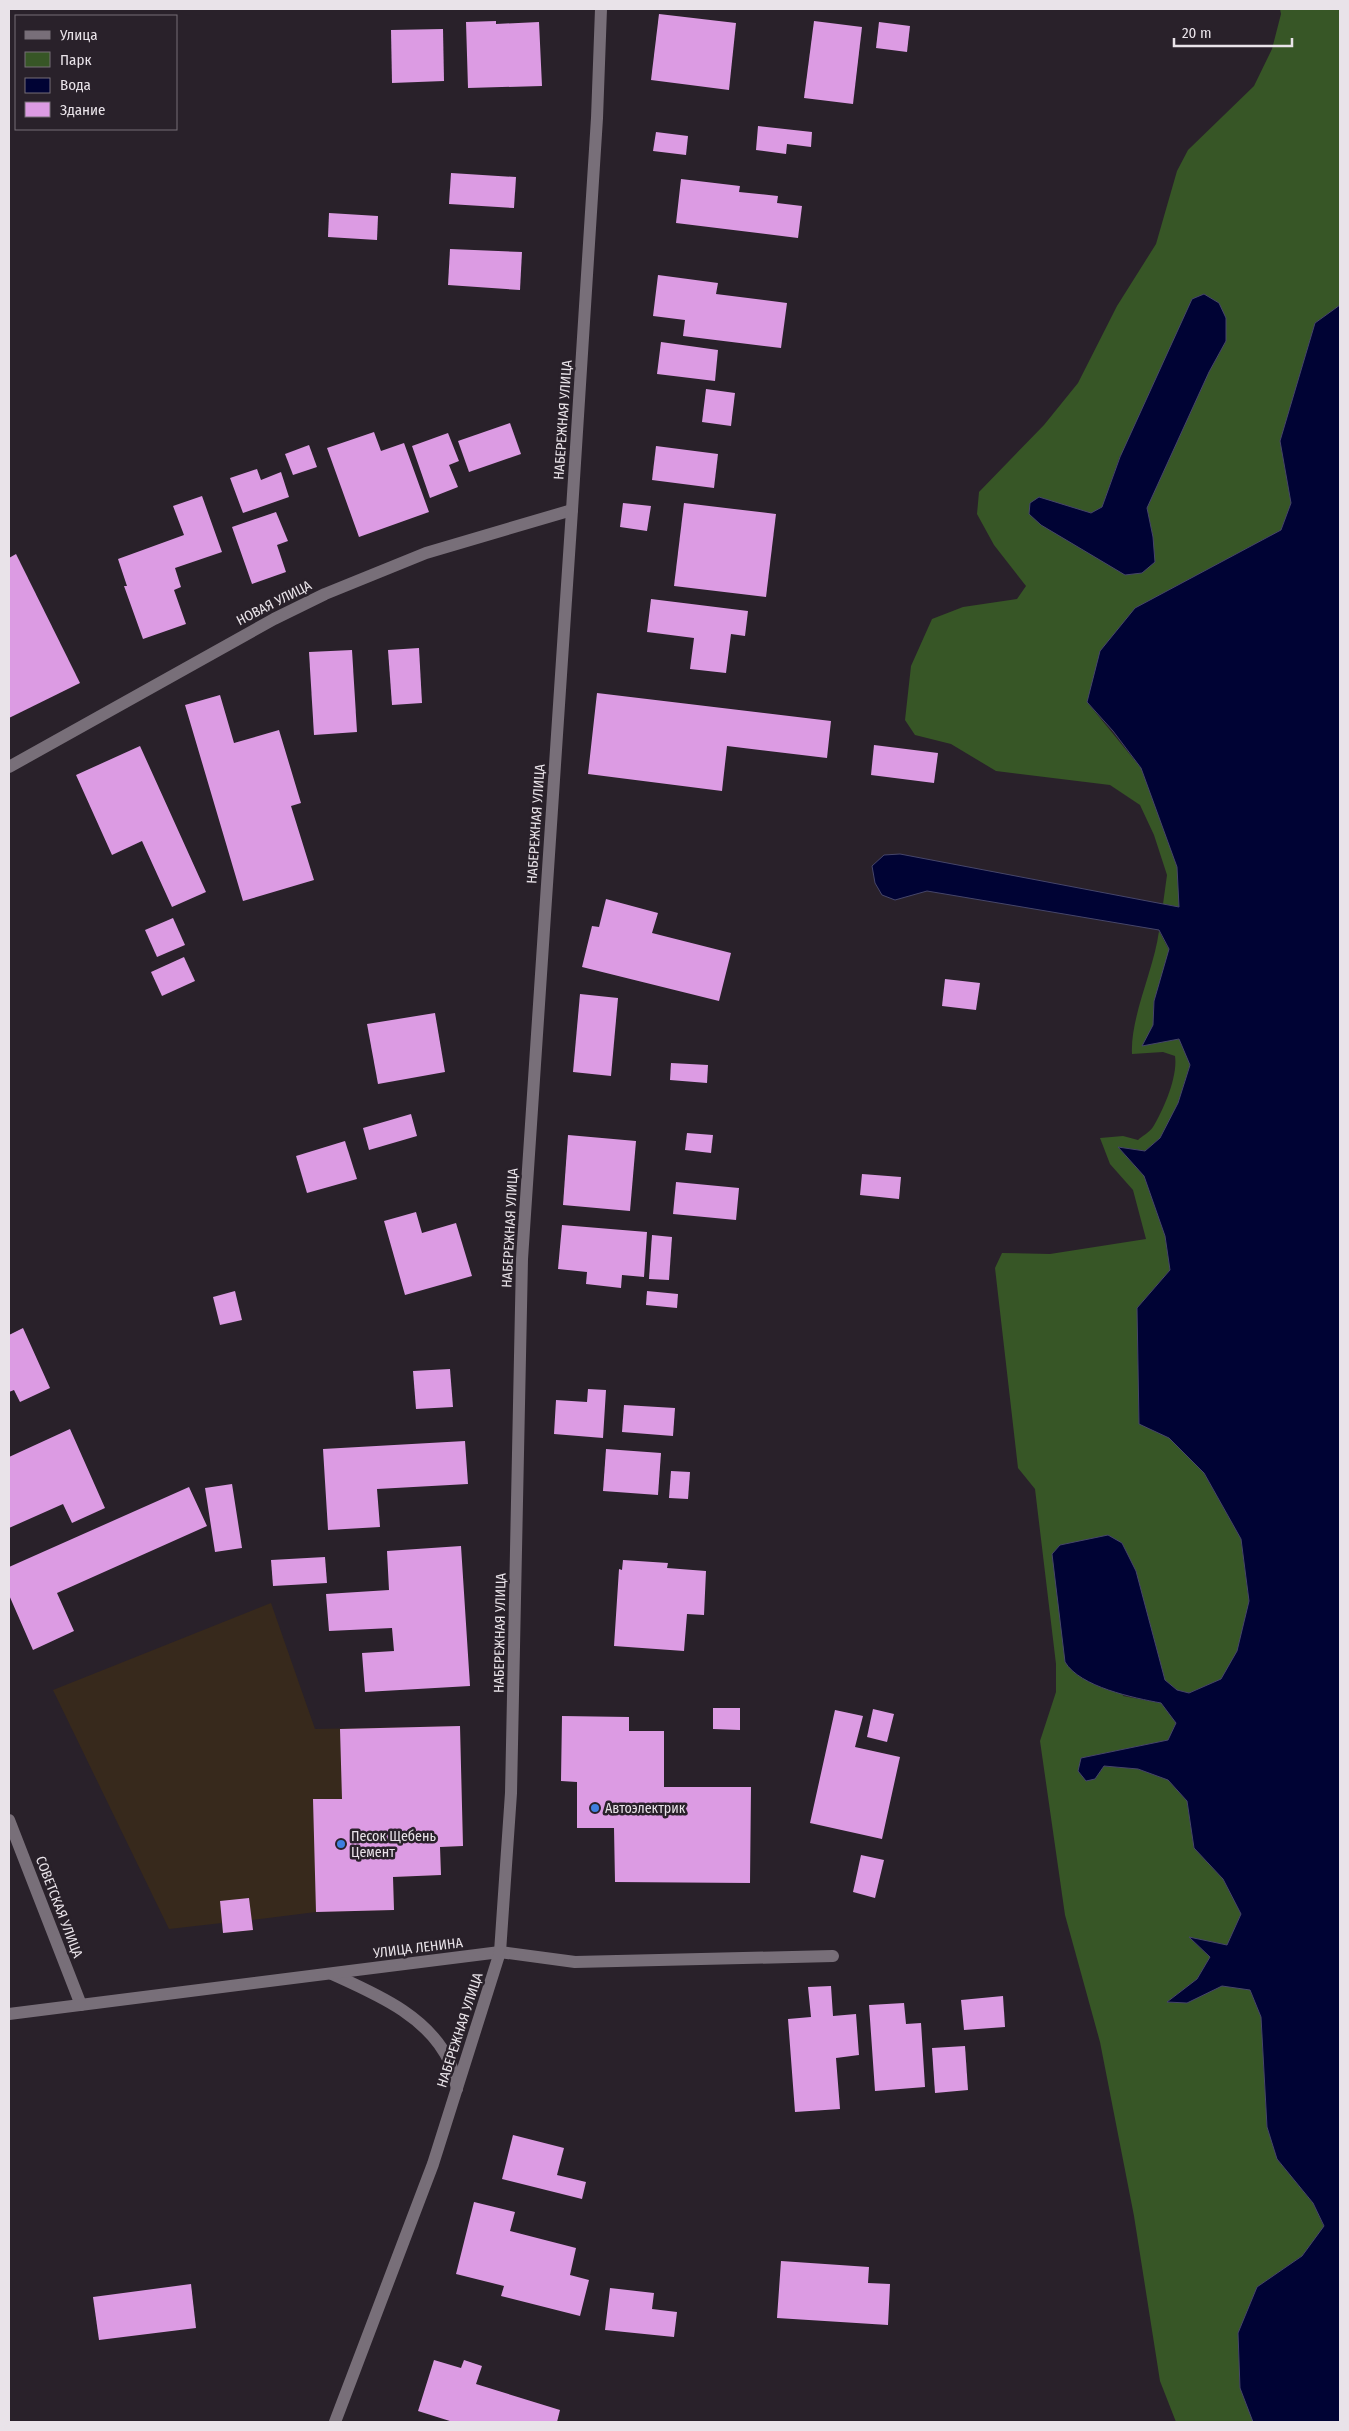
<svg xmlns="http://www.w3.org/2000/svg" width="1349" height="2431" font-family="'Fira Sans Condensed',sans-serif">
<rect width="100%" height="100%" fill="#29212a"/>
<path fill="#37291c" d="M271,1603L315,1729L460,1726L463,1846L440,1847L441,1875L393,1877L394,1910L316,1912L252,1920L253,1930L223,1933L222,1923L169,1929L53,1690Z"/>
<g fill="#375626" fill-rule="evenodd">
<path d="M1280,9H1340V305L1315,323L1280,441L1291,503L1281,530L1135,609L1087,702L1141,768L1177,867L1180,907L1163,904L1167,875L1154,835L1140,805L1110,785L996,771L951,744L915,735L905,720L911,666L932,619L963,607L1017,599L1026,586L994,545L977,514L979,492L1044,425L1078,383L1117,306L1156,244L1177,171L1188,150L1254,86L1272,49L1281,14ZM1226,341L1209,372L1147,508L1153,537L1076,509L1092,513L1102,507L1120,456Z"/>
<path d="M1159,931L1169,950L1154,1001L1153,1025L1143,1045L1179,1039L1190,1064L1178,1103L1160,1138L1145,1151L1118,1147L1144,1176L1165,1236L1170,1270L1137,1308L1139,1423L1169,1438L1204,1473L1241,1539L1249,1601L1237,1652L1221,1679L1189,1693L1177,1690L1165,1680L1136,1571L1122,1543L1123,1696L1161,1703L1176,1723L1168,1740L1081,1758L1095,1779L1104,1766L1138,1769L1168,1780L1187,1801L1194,1848L1223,1879L1241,1914L1227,1945L1190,1938L1210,1957L1197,1979L1167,2002L1187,2003L1222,1985L1250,1990L1261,2017L1267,2127L1277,2159L1313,2203L1324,2227L1302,2256L1257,2287L1238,2333L1240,2388L1253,2422H1176L1160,2381L1134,2216L1100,2042L1065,1915L1040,1741L1056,1692V1664L1035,1489L1018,1468L995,1268L1002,1253L1050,1254L1146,1239L1133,1190L1110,1164L1100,1138L1123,1136L1138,1140C1142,1136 1150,1132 1153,1127C1164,1109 1178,1076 1175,1056L1163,1052L1132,1054C1130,1017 1154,970 1159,931Z"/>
</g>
<g fill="#000334" stroke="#46466a">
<path d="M1204,294L1219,303L1226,318V341L1209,372L1147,508L1153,537L1155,562L1142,573L1125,575L1041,525L1029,514L1030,503L1039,497L1091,513L1102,507L1120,457L1192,299Z"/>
<path d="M1340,305V2422H1253L1240,2388L1238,2333L1257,2287L1302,2256L1324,2226L1313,2203L1277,2159L1267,2127L1261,2017L1250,1990L1222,1986L1187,2003L1167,2002L1197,1979L1210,1957L1189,1937L1227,1945L1241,1914L1223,1879L1194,1848L1187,1801L1168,1780L1138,1769L1104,1766L1095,1779L1086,1781L1078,1771L1081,1758L1168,1740L1176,1723L1161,1703C1134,1698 1080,1687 1065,1662L1052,1554L1060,1545L1108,1535L1122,1543L1136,1571L1165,1680L1177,1690L1189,1693L1221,1679L1237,1651L1249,1601L1241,1539L1204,1473L1169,1438L1139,1424L1137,1308L1170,1270L1165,1236L1144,1176L1118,1147L1145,1151L1160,1138L1178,1103L1190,1065L1179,1039L1142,1046L1153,1025L1154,1001L1169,949L1159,930L927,891L895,900L882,895L875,883L872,866L884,855L900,854L1179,907L1177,867L1141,768L1113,731L1087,702L1100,651L1135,608L1281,530L1291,503L1280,441L1315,323Z"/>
</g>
<g fill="#dc9be3">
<path d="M659,14L736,23L729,90L651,80Z"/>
<path d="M496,21V24L539,22L542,86L468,88L466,22Z"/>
<path d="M814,21L862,27L853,104L804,98Z"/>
<path d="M879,22L910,26L907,52L876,48Z"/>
<path d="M443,29L444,81L392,83L391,30Z"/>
<path d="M758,126L812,132L811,147L787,144L786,154L756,150Z"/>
<path d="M656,132L688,136L686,155L653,151Z"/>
<path d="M451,173L516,177L514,208L449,204Z"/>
<path d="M681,179L740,186L739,192L778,196L777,203L802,206L798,238L676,223Z"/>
<path d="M329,213L378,216L377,240L328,237Z"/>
<path d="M450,249L522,252L520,290L448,285Z"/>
<path d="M658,275L718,283L716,294L787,303L781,348L683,336L685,320L653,316Z"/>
<path d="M661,342L718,350L715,381L657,374Z"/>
<path d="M706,389L735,393L731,426L702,422Z"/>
<path d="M510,423L521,454L469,472L458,441Z"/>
<path d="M374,432L381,451L404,443L429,512L359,537L327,448Z"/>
<path d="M448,433L459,461L449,465L458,487L430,498L412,446Z"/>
<path d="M309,445L317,467L293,475L285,454Z"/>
<path d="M656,446L718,454L714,488L652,480Z"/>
<path d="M257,469L261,480L281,472L289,497L243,513L230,478Z"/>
<path d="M202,496L222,552L175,568L181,587L174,590L186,624L143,639L124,586H127L118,559L184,535L173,506Z"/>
<path d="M623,503L651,506L647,531L620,527Z"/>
<path d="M684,503L776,514L766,597L674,586Z"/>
<path d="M276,512L288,541L277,545L286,572L252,584L232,527Z"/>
<path d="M16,554L80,683L9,718V558Z"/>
<path d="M651,599L748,611L745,636L731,634L726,673L690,669L694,638L647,632Z"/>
<path d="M419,648L422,703L392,705L388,650Z"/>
<path d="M352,650L357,732L314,735L309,652Z"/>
<path d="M597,693L831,721L827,758L727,746L722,791L588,774Z"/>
<path d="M220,695L234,743L279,730L301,803L291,806L314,880L243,901L185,705Z"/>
<path d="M874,745L938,753L934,783L871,775Z"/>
<path d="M140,746L206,892L172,907L142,841L112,855L76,775Z"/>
<path d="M606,899L658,913L652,933L731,953L719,1001L582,967L592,926L599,927Z"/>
<path d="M173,918L185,945L157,957L145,930Z"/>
<path d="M184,957L195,981L162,996L151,972Z"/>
<path d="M945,979L980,983L976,1010L942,1006Z"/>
<path d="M580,994L618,998L611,1076L573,1072Z"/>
<path d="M435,1013L445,1072L378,1084L367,1024Z"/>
<path d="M671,1063L708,1065L707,1083L670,1080Z"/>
<path d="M411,1114L417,1136L369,1150L363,1128Z"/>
<path d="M687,1133L713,1135L711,1153L685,1150Z"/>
<path d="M568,1135L636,1141L630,1211L563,1205Z"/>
<path d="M345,1141L357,1179L307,1193L296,1156Z"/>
<path d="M862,1174L901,1177L899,1199L860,1195Z"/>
<path d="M676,1182L739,1188L736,1220L673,1214Z"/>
<path d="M416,1212L422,1233L456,1223L472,1276L405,1295L384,1221Z"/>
<path d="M562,1225L647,1232L644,1277L622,1275L621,1288L586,1284L587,1272L558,1269Z"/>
<path d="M652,1235L672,1237L669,1280L649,1279Z"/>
<path d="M235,1291L242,1320L220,1325L213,1297Z"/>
<path d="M647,1291L678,1294L677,1308L646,1305Z"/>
<path d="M23,1328L50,1388L20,1402L14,1390L9,1392V1335Z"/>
<path d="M450,1369L453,1407L416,1409L413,1371Z"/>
<path d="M588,1389L606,1390L603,1438L554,1434L556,1400L587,1402Z"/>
<path d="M624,1405L675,1408L673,1436L622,1432Z"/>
<path d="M70,1429L105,1508L72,1523L63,1504L9,1528V1457Z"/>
<path d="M465,1441L468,1484L377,1489L380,1527L328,1530L323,1449Z"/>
<path d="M606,1449L661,1453L658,1495L603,1491Z"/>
<path d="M671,1471L690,1472L688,1499L669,1498Z"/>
<path d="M232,1484L242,1548L215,1552L205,1488Z"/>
<path d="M189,1487L207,1526L57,1593L74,1631L33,1650L9,1595V1567Z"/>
<path d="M461,1546L470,1686L365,1692L362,1653L394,1651L392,1628L329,1631L326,1594L389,1590L387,1551Z"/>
<path d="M325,1557L327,1583L273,1586L271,1560Z"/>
<path d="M623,1560L668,1563L667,1568L706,1571L704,1615L687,1614L684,1651L614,1646L619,1569L622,1570Z"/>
<path d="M713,1708H740V1730L713,1729Z"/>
<path d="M873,1709L894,1714L887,1742L867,1737Z"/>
<path d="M835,1710L863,1716L855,1747L900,1757L882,1839L810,1823Z"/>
<path d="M562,1716L629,1717V1731H664V1787H751L750,1883L615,1882L614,1828H577V1782L561,1781Z"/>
<path d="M460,1726L463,1846L440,1847L441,1875L393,1877L394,1910L316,1912L313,1799H342L340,1729Z"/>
<path d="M861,1855L884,1860L875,1898L853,1892Z"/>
<path d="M249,1898L253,1930L223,1933L220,1901Z"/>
<path d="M831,1986L833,2016L856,2014L859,2055L836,2058L840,2109L795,2112L788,2019L811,2017L808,1987Z"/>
<path d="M1003,1996L1005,2027L964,2030L961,2000Z"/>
<path d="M904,2003L906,2024L921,2023L925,2087L875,2091L869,2005Z"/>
<path d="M965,2046L968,2090L935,2093L932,2048Z"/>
<path d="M513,2135L564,2148L557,2175L586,2182L582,2199L502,2179Z"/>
<path d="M474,2202L515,2212L510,2231L576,2248L570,2275L589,2280L580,2316L501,2296L504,2286L456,2274Z"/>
<path d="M781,2261L869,2267L868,2283L890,2284L888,2325L777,2318Z"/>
<path d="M191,2284L196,2328L99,2340L93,2297Z"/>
<path d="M610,2288L654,2293L652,2309L677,2312L674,2337L605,2330Z"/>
<path d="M434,2360L461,2368L464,2360L482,2366L476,2384L560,2410L557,2422H453L418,2411Z"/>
</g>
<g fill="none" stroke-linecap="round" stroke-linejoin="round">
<g stroke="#786f79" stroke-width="12">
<path d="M500,1952L575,1962L833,1956"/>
<path d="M332,1974C376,1994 429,2016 450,2063C454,2071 455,2081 457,2089"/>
</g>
<g stroke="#786f79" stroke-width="12">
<path d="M9,767L274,619L325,594L426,553L572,510"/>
<path d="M9,1820L81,2005"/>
<path d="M9,2014L500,1952"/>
<path d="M335,2422L433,2164L500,1952L511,1793L522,1259L572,510L597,118L601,9"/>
</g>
</g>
<g fill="#3f7fe0" stroke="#29212a" stroke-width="2">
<circle cx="595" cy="1808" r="5"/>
<circle cx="341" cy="1844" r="5"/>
</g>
<g text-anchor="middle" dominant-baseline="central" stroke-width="5" stroke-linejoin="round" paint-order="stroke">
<g font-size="14" fill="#e9e3e9" stroke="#29212a">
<text transform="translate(563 420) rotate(-86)">НАБЕРЕЖНАЯ УЛИЦА</text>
<text transform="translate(274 603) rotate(-27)">НОВАЯ УЛИЦА</text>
<text transform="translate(536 824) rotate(-86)">НАБЕРЕЖНАЯ УЛИЦА</text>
<text transform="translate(510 1228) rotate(-87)">НАБЕРЕЖНАЯ УЛИЦА</text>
<text transform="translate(500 1633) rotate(-89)">НАБЕРЕЖНАЯ УЛИЦА</text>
<text transform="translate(59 1907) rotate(69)">СОВЕТСКАЯ УЛИЦА</text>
<text transform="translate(418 1948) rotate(-7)">УЛИЦА ЛЕНИНА</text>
<text transform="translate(460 2030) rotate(-72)">НАБЕРЕЖНАЯ УЛИЦА</text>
</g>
<g font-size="14" fill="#e9e3e9" stroke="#29212a" text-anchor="start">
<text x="605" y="1808">Автоэлектрик</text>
<text x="351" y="1836">Песок Щебень<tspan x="351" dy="16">Цемент</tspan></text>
</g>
</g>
<rect width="1349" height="2431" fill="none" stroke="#e9e3e9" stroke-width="20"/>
<rect x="15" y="15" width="162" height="115" fill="#29212a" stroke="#766f76"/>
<rect x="25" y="31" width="25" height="8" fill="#786f79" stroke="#766f76"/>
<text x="60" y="40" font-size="15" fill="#e9e3e9">Улица</text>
<rect x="25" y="52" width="25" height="15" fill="#375626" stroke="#766f76"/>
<text x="60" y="65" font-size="15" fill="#e9e3e9">Парк</text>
<rect x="25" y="78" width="25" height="15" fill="#000334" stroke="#766f76"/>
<text x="60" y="90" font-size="15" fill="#e9e3e9">Вода</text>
<rect x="25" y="102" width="25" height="15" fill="#dc9be3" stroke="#766f76"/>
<text x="60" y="115" font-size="15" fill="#e9e3e9">Здание</text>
<path d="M1174 38v8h118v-8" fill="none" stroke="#e9e3e9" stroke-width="2.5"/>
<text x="1182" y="38" font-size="15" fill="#e9e3e9" stroke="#29212a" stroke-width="4" paint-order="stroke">20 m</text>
</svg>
